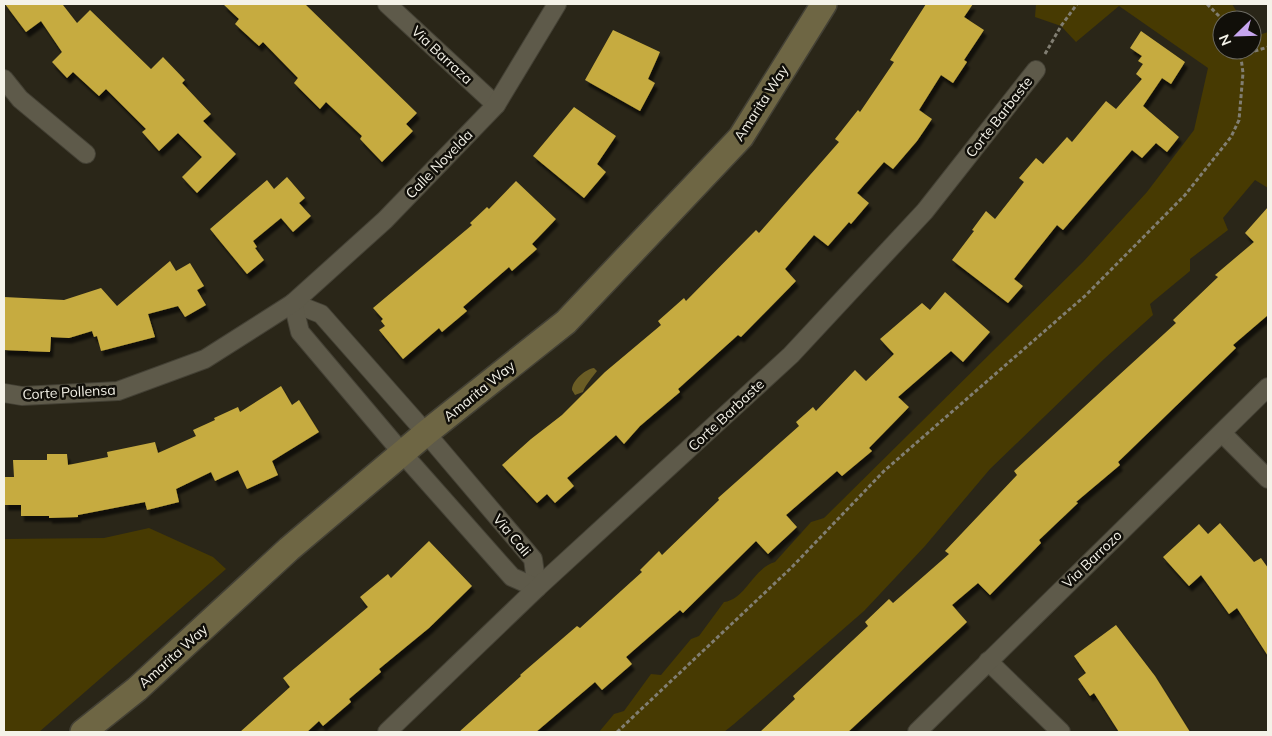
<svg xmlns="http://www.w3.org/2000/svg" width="1272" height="736" font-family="Mulish,sans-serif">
<defs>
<filter id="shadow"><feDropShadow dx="3" dy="5.5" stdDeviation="1" flood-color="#0009"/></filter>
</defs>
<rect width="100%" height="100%" fill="#2a2618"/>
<g fill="#473a02">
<path d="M1036,4H1232L1242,20H1222V50H1252V36L1253,37L1268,32V188L1255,180L1223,218L1228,230L1190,259V271L1150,304L1153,315L1104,359L990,469L925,546L864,611L734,724L724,732H599L614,714L624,711L651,674L661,675L691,639L699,636L724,602C746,599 753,568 775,562L811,522L824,518L1083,262L1147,192L1194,130L1208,68L1119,6L1076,42L1061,26L1035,17Z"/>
<path d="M149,528L213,557L226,569L39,732H4V539L104,538Z"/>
</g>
<path fill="#6b5d25" d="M594,368L597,371C592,378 586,384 583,392L575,395L572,390C572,380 586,369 594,368Z"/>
<g fill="#c6ab40" filter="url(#shadow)">
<path d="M5,4H65L63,5L77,23L90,10L151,69L163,57L185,80L182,83L211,114L203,121L236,154L197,193L182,177L202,157L178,133L159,151L142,132L146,129L106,89L99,96L73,72L67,78L52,62L62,52L41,21L26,32Z"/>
<path d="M223,4H305L417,113L406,124L413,131L382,162L360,139L362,136L326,102L320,109L294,83L298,78L263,42L259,46L235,24L239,19Z"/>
<path d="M926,4H973L964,17L984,30L964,60L967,62L953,83L941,75L919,110L932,119L917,141L893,169L884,162L857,193L869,203L851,224L849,222L828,246L814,235L785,269L796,281L741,337L738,335L678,389L680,392L640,426L624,444L616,435L567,478L574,486L555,503L547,494L537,503L502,465L531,439L562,415L605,372L661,325L658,321L684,298L686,301L756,230L759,233L839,142L835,139L858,110L860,112L894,62L890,60Z"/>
<path d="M613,30L660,52L648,79L655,83L640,111L585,80Z"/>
<path d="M1141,31L1185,62L1171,84L1162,78L1143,106L1179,137L1167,152L1156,143L1142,158L1132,150L1063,230L1057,225L1014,279L1023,286L1008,303L952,260L974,231L972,230L986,211L995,219L1024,182L1019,178L1036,158L1043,164L1067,137L1072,142L1106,101L1116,109L1142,79L1136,74L1143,64L1138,61L1142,56L1130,48Z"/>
<path d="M574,107L616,136L597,164L606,172L584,198L533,156Z"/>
<path d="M287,177L305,198L299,203L311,216L293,232L281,218L253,241L257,247L255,248L264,260L247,274L210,229L267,180L274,189Z"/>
<path d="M516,181L556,219L532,244L537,249L512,271L509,267L463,307L467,311L442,332L439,328L403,359L379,330L385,326L381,321L383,319L373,308L472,225L470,223L487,207L489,209Z"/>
<path d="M1268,207V315L1233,345L1236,348L1118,462L1120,465L1076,502L1078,503L1039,540L1041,543L990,595L978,583L952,605L967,622L848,732H760L795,699L793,696L868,626L865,622L889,599L893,603L949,554L945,551L1017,475L1014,471L1176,323L1173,320L1218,277L1215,275L1254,242L1245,233Z"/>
<path d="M170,261L176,271L190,263L204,286L197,290L206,305L185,317L178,306L148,314L155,337L101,351L97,336L94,337L92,331L69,338L51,337L50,352L4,350V297L64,300L101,288L117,306Z"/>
<path d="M945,292L990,332L963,362L951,351L898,397L909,407L869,448L872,451L842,476L837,471L786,515L797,527L768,554L756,541L683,613L680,610L626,657L632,664L602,690L595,682L536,732H459L521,676L520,675L577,626L580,628L642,572L640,570L659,551L662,555L719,500L718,498L799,426L796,422L813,407L816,411L855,370L866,381L894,354L880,339L922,303L930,310Z"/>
<path d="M281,386L292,405L299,400L319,432L272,461L278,475L247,489L238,470L215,481L211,472L176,489L179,502L147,510L145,502L78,515V517L49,518V516H21V505H5V477H14L13,460H47V454H67L68,465L108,457L107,452L155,442L158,453L196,436L193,430L215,420L214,418L238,407L240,412Z"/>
<path d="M1220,523L1254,562L1261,558L1268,568V656L1237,608L1229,614L1201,575L1189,586L1163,557L1199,524L1208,534Z"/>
<path d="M429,541L472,586L429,628L379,669L381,672L349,699L351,702L323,726L319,721L307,732H240L290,687L283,678L368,607L360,597L388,574L391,578Z"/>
<path d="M1116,625L1155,676L1190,732H1119L1094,693L1090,696L1078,679L1086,673L1074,656Z"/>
</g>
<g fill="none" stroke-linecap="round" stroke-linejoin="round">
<g stroke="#444135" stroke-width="20">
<g id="street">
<path d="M387,4L496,105"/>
<path d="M4,79L20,99L86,154"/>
<path d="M293,303L321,314L426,433L533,559L537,588"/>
<path d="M293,303L300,332L403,454L512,577L537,588"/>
<path d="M4,393L22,396L118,391L205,359L293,303L385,220L496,105L557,4"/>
<path d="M1222,433L1268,479"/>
<path d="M988,661L1061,732"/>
<path d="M387,732L537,588L791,355L925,211L1036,70"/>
<path d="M917,732L1268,387"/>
</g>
</g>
<g stroke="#444135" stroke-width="28">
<path id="secondary" d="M83,732L137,689L289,549L426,433L566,322L741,137L824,4"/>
</g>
<g stroke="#817e72" stroke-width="3" stroke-dasharray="4 2.5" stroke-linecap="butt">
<path d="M1207,4L1223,20"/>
<path d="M1045,54L1061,26L1077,4"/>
<path d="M1242,55L1268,47"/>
<path d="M617,732L791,568L884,471L1086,295L1185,195L1231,137L1239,120L1243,73L1240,50"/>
</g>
<use href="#street" stroke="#5e5a4a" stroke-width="18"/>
<use href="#secondary" stroke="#6e6644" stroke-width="25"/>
</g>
<g text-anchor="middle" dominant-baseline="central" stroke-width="5" stroke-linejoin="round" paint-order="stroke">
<g font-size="14" fill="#f4f2e8" stroke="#110f09">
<text transform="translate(442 55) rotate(43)">Via Barraza</text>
<text transform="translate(761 103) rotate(-57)">Amarita Way</text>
<text transform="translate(999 117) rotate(-52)">Corte Barbaste</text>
<text transform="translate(439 164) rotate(-46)">Calle Novelda</text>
<text transform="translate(479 391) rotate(-39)">Amarita Way</text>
<text transform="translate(69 392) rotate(-3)">Corte Pollensa</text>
<text transform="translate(726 415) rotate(-43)">Corte Barbaste</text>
<text transform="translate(512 535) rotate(50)">Via Cali</text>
<text transform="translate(1092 559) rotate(-44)">Via Barrozo</text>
<text transform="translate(173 656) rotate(-42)">Amarita Way</text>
</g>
</g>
<rect width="1272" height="736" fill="none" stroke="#f4f2e8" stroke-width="10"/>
<g transform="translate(1237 35) rotate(247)"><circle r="24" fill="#110f09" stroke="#6c6a62"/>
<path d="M0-4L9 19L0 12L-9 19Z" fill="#c7a6ef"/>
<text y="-8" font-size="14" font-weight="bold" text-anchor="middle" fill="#f4f2e8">N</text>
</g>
</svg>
